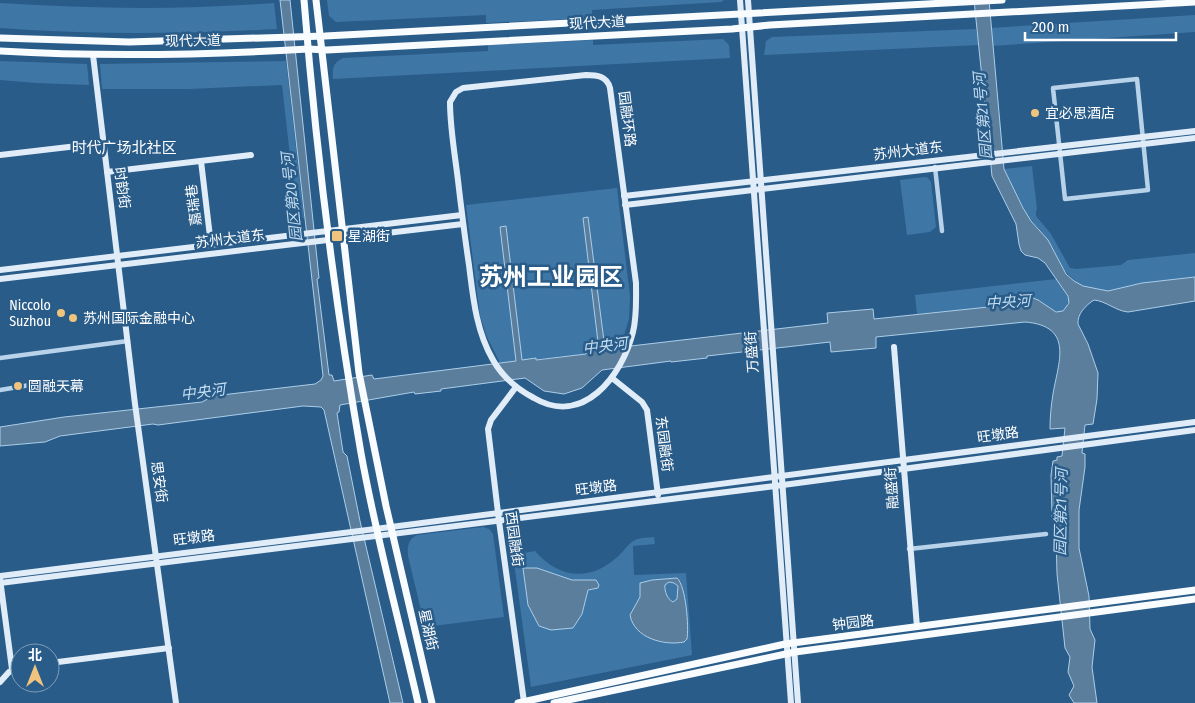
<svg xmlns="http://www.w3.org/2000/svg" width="1195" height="703" font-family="'Fira Sans Condensed','Noto Sans SC',sans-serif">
<rect width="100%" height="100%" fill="#295c89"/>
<g fill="#3e76a6">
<path d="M327,0H724L721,2L592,10V18L486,23V15L336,22L329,16Z"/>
<path d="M0,3C91,9 184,10 274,3L277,29C184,34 92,35 0,28Z"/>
<path d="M1195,15V32L992,46L990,28Z"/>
<path d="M976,29L979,45L764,55L766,41L772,37Z"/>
<path d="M723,39L729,45L730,58L333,79C332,68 333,63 343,58L488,51V45L593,40V45Z"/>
<path d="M0,61L87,64L89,85L36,83L0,80Z"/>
<path d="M286,61L304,218L297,219L282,85L189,89H102L100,64Z"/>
<path d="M1032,166L1037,209L1036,211V216L1051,234L1070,268L1077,269L1121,265L1128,260L1195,253V277L1142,283L1110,291L1092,289L1078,284L1064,270L1048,240L1027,215L1004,169Z"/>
<path d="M925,177L928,178L931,182L936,227L930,232L907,235L900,180Z"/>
<path d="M617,188L630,296L629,319L620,348L586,352V354L500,363L487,337L480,316L466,205Z"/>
<path d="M1056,279C1064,290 1076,301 1061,312L1053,311L1036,299L1028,296L998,306L917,314L915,295Z"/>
<path d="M483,527L489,529L493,534L504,617L425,627L408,556C407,547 408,539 417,535Z"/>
<path d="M654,537L655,544L633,546L634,575L686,573L692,655L531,687L513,555L535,551C558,578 589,582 616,558C623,553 628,543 635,540C641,537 649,538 654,537Z"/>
</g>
<g fill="#5c7e9d" stroke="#abcee9" fill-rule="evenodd">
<path d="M280,0H290L319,278L317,279L329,375H332L334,381L372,375L374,379L516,361L500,227L506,226L522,360L536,358V360L586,354V352L599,350L583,218L588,217L605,349L828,323L827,313L873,309L874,319L998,306L1028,296L1038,300L1056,312L1063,311L1069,303L1068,296L1045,263L1038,258L1025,255L1021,251L1019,244L1016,224L992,176L974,0H989L1004,169L1023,208L1031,221L1048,240L1066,274L1074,281L1083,286L1108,291L1142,283L1195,277V301L1128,312C1116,311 1106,301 1094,300C1086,305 1077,314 1078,324L1088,344L1098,373L1097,399L1093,424L1085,425L1082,453L1085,454V467L1079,510V548L1089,596L1090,629L1095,640L1092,667L1097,703H1074L1069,695L1074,686L1068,672L1070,657L1065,648L1057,574L1056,537L1052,516L1051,475L1053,461L1057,460V457L1062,456L1065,428L1050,429C1050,417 1051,406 1053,394C1058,363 1075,326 1025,322L876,337V348L831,352L830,342L707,356V358L671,362V361L602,370L582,388L564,394L544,391L525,378L441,389V391L415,394L414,392L340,405L339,412L337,413L343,452L347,456L360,521L403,703H390L324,410L321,407L303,406L158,425L153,424L60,436L45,442L0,446V427L64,417L202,402L213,396L315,384L321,380L323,376Z"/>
<path d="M523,568H537L572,580H596L599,585L598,588L588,590L582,614L573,628L551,630L539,626L528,605Z"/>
<path d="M677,578C686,586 689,627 687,639L684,642C664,646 634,638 630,615L640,597V583L652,580ZM669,582L674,583L678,586L677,599L673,602C668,600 664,591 665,585Z"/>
</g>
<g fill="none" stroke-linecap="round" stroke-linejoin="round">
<g stroke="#b7d2e9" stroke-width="4.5">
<path d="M1137,79L1148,190L1065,199L1053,88Z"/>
<path d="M935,167L942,231"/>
<path d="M0,358L128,341"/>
<path d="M0,390L36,384"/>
<path d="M909,549L1046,534"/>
</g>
<g stroke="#e0edf8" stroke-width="6">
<path d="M740,0L791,703"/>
<path d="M748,0L798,703"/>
<path d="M93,55L135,404L176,703"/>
<path d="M586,75C597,75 607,76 610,88L636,283C636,299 637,316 633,332C622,376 583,427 534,398C517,389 502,376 493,360C476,331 473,297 469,265C465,239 462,214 459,189C456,160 450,131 450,102L456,92L463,88Z"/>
<path d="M0,155L103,143"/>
<path d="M201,161L211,245"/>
<path d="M107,172L251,155"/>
<path d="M624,196L1195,131"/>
<path d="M625,205L1195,138"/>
<path d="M0,270L462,215"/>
<path d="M0,279L463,224"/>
<path d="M894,347L917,627"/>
<path d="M612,378L642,402L647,410L658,495"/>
<path d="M516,387L491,420L488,429L499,521L524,702"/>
<path d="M0,576L391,527L1195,422"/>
<path d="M0,579L12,669"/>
<path d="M0,583L783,485L1195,430"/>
<path d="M50,663L169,648"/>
<path d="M0,682L9,672L20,667"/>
</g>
<g stroke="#f9fcfe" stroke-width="7">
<path d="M304,0C316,151 335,303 361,453C376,537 399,620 418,703"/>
<path d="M316,0L359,373L386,506L432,703"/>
<path d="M0,38L129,42L325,36L1002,0"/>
<path d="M0,51C103,57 205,55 308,49L327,50L732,29L770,25L1195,2"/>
<path d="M518,703L785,644L1195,590"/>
<path d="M554,703L795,652L1195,599"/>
</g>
</g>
<g fill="#f0c47d" stroke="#295c89" stroke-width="2">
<circle cx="1035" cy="113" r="5"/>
<rect x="331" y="230" width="12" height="12" rx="2.5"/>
<circle cx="61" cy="313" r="5"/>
<circle cx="73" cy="318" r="5"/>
<circle cx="18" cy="386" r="5"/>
</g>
<g text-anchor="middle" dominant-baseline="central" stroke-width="5" stroke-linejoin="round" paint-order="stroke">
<g font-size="14" fill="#fff" stroke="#295c89">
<text transform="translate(597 23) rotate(-3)">现代大道</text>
<text transform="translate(193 41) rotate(-1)">现代大道</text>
<text transform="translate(627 119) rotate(83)">园融环路</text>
<text transform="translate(908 151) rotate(-7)">苏州大道东</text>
<text transform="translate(122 188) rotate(82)">时韵街</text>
<text transform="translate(194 205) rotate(-97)">嘉瑞巷</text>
<text transform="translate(230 239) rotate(-7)">苏州大道东</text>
<text transform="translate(752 352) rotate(-94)">万盛街</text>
<text transform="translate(998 435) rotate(-8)">旺墩路</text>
<text transform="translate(664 444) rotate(83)">东园融街</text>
<text transform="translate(159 482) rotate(82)">思安街</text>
<text transform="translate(596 488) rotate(-7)">旺墩路</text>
<text transform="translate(892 488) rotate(-94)">融盛街</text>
<text transform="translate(194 538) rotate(-7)">旺墩路</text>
<text transform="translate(514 539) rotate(82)">西园融街</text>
<text transform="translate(853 623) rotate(-7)">钟园路</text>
<text transform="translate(428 630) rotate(77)">星湖街</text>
</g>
<g font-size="14" fill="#fff" stroke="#295c89" text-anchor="start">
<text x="1045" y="113">宜必思酒店</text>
<text x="348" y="236">星湖街</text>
<text x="51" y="305" text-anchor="end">Niccolo<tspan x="51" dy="16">Suzhou</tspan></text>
<text x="83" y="318">苏州国际金融中心</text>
<text x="28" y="386">圆融天幕</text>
</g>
<g font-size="15" font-style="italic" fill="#c2dcf0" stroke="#295c89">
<text transform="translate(983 116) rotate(-95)">园区第21号河</text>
<text transform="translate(292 197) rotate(-96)">园区第20号河</text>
<text transform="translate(1008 302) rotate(-3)">中央河</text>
<text transform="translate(605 346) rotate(-7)">中央河</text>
<text transform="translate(203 392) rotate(-7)">中央河</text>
<text transform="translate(1061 512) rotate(-89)">园区第21号河</text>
</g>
<g font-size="15" fill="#fff" stroke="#295c89">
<text x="124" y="148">时代广场北社区</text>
</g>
<g font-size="24" font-weight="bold" fill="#fff" stroke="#295c89">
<text x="551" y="277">苏州工业园区</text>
</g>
</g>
<g transform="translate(35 668)"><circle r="24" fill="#295c89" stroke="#7f9db8"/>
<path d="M0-4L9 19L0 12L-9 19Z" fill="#f0c47d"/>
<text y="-8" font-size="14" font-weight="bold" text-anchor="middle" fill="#ffffff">北</text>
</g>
<path d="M1025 32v8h151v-8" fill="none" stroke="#ffffff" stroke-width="2.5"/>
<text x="1032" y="32" font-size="15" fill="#ffffff" stroke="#295c89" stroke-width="4" paint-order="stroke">200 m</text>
</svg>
